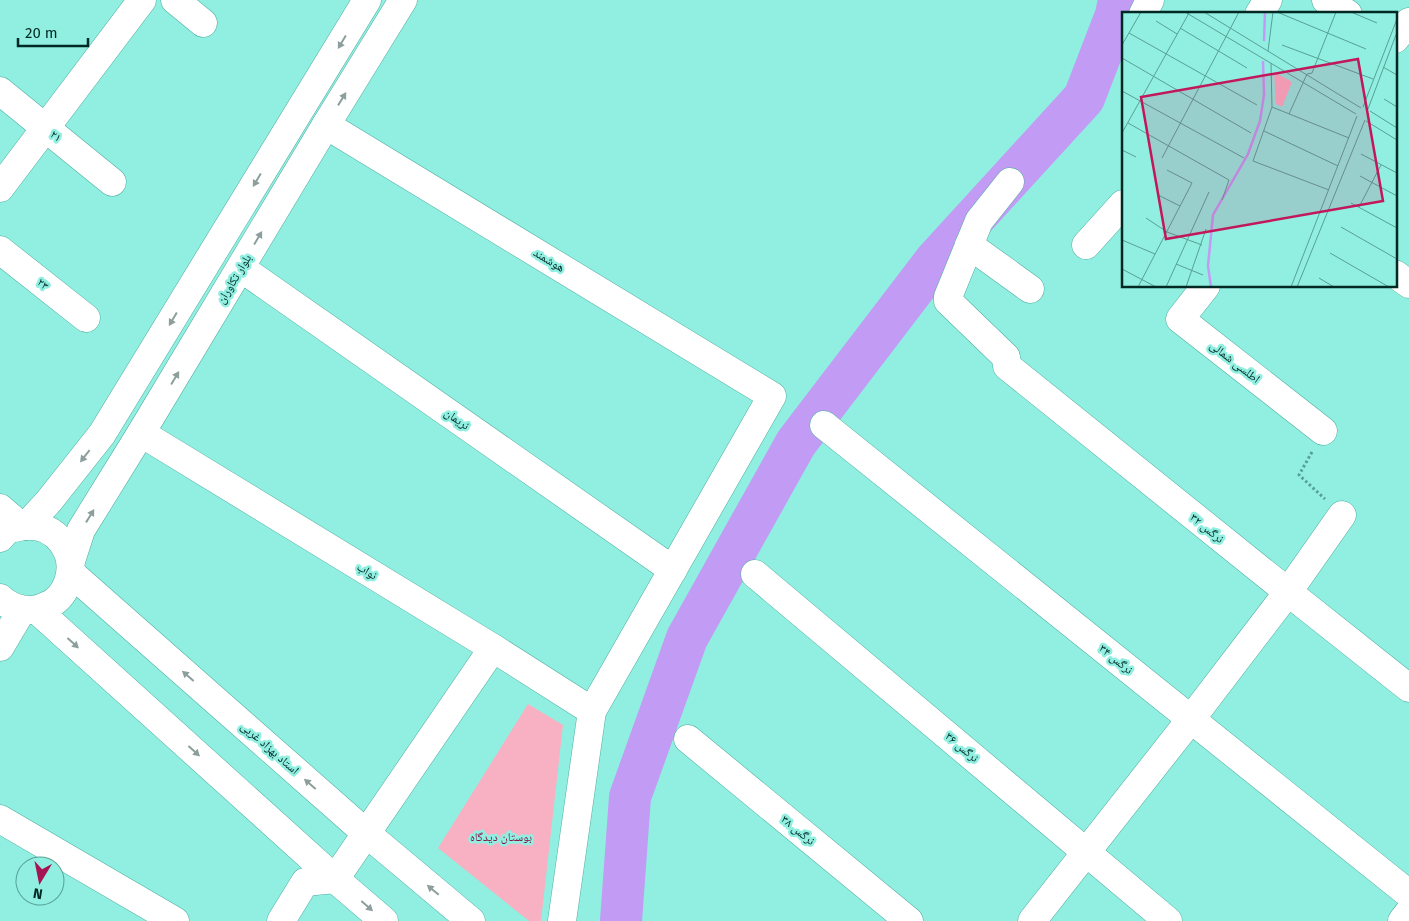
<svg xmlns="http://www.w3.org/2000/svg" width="1409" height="921" font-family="'Fira Sans','Noto Naskh Arabic',sans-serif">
<rect width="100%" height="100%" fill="#91efe1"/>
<path fill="#f8b1c2" d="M528,704L563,725L541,921H529L438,848Z"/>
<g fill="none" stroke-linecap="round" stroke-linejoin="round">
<path stroke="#c19bf4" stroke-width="42" d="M621,921L630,797L687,638L796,443L935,261L1084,98L1116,15L1119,0"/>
<g stroke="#4eaea0" stroke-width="29">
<g id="minor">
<path d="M175,0L203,23"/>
<path d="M1326,0L1348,14"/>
<path d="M1143,14L1150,0"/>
<path d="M1259,14L1268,0"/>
<path d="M1395,39L1409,22"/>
<path d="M0,91L112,182"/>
<path d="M326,125L772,396L592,711L562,921"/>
<path d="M1010,182L979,221L948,297V301L1006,357L1007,366L1288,592L1409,688"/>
<path d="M0,188L142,0"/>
<path d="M969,245L1030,289"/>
<path d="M1086,245L1123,204"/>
<path d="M0,250L86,318"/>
<path d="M241,268L673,570"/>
<path d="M1395,274L1409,284"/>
<path d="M1206,286L1180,319L1323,431"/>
<path d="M824,425L1409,894"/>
<path d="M141,433L493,648L592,711"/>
<path d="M0,508L15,521"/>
<path d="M71,573L366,833L471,921"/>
<path d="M755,574L1168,921"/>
<path d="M37,610L335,879L384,921"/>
<path d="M688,739L909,921"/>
<path d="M0,819L175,921"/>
<path d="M281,921L305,882L335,879L493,648"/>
<path d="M1032,921L1191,719L1288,592L1342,515"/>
<path d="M1402,921L1409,912"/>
</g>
</g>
<g stroke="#4eaea0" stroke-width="29">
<g id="major">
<path d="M26,526L49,501L102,434L367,0"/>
<path d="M0,538L15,521L14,528C17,528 21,526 25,526C56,523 78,553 68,582C64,593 57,602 46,606C41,608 37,610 31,610C19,610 9,607 0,598"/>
<path d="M71,561L81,530L141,433L326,125L403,0"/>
<path d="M0,647L22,610"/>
</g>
</g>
<path stroke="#579f95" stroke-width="3" stroke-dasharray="2.5 2.5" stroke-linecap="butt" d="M1312,452L1299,475L1325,499"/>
<use href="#minor" stroke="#fff" stroke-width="28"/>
<use href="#major" stroke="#fff" stroke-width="28"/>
</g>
<defs><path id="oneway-solid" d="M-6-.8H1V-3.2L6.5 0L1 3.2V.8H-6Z" transform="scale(1.25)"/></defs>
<g fill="#8c9f9c">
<use href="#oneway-solid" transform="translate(342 42) rotate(121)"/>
<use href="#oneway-solid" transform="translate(342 99) rotate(-58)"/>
<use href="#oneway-solid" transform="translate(257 180) rotate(121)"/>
<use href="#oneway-solid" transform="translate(258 238) rotate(-59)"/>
<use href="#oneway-solid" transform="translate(173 319) rotate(121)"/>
<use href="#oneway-solid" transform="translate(175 378) rotate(-59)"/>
<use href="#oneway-solid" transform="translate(85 456) rotate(128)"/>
<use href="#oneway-solid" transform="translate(90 516) rotate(-58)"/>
<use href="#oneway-solid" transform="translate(73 643) rotate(42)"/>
<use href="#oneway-solid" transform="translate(188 676) rotate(-139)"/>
<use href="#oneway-solid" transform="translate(194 751) rotate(42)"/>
<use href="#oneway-solid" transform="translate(310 784) rotate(-139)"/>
<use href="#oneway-solid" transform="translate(433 890) rotate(-140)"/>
<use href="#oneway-solid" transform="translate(367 906) rotate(41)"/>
</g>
<g text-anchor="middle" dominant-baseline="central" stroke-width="5" stroke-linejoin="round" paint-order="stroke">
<g font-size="12" fill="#002924" stroke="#91efe1">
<text transform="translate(56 136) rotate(39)">۲۱</text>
<text transform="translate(549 260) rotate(31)">هوشمند</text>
<text transform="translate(234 279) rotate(-59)">بلوار تکاوران</text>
<text transform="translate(43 284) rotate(38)">۲۳</text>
<text transform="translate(1235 362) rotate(38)">اطلسی شمالی</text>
<text transform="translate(457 419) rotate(35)">نریمان</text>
<text transform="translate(1207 528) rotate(39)">نرگس ۳۲</text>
<text transform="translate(367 571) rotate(31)">نواب</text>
<text transform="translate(1116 659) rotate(39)">نرگس ۳۴</text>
<text transform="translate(962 747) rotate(40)">نرگس ۳۶</text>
<text transform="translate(270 748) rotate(41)">استاد بهزاد غربی</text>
<text transform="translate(798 830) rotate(39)">نرگس ۳۸</text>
</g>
<g font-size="12" fill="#891344" stroke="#91efe1">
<text x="501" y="837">بوستان دیدگاه</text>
</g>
</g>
<g transform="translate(1122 12)">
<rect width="275" height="275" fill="#91efe1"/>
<path d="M152,60L170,70L160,95L154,92Z" fill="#f8b1c2"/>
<path fill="none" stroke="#c19bf4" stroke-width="2.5" d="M142,29L143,0M89,275L86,254L91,203L126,142L138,109L142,83L141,49"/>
<path fill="none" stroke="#57a095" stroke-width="1" d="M63,0L234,102M82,0L239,96M155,0L244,37M229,0L255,11M34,9L55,22M58,16L125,56M7,21L135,93M0,33L19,0M160,33L251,67M146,39L151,0M0,46L129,121M149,51L150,95L131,149L207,178M261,55L275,63M0,79L122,146M262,87L275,95M150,95L227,126M241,95L275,7M246,97L275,20M248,99L275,116M167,102L185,62L190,61L214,0M244,109L275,128M6,111L107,168L100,188M142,119L216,154M0,121L67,1M0,138L14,145M239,142L275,161M40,146L117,0M238,164L275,184M36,183L58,194M229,191L275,216M237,195L259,153M24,206L45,220L80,233M219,215L275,247M0,228L33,242M208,241L267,275M54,252L81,263M0,257L34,275M197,266L212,275M16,275L70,171L45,158M44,275L87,180M64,275L84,217M169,275L235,104M175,275L243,108"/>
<path fill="#c2185b" fill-opacity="0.15" stroke="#c2185b" stroke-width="2.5" d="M236,47L261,189L44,227L19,85Z"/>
<rect width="275" height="275" fill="none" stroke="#002924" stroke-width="2.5"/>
</g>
<g transform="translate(40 881) rotate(190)"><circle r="24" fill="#91efe1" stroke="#57a095"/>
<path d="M0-4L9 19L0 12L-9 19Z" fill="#a61553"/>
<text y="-8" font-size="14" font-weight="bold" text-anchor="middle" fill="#002924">N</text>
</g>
<path d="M18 38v8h70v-8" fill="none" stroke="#002924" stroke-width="2.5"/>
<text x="25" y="38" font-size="15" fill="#002924" stroke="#91efe1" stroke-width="4" paint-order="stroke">20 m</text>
</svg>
